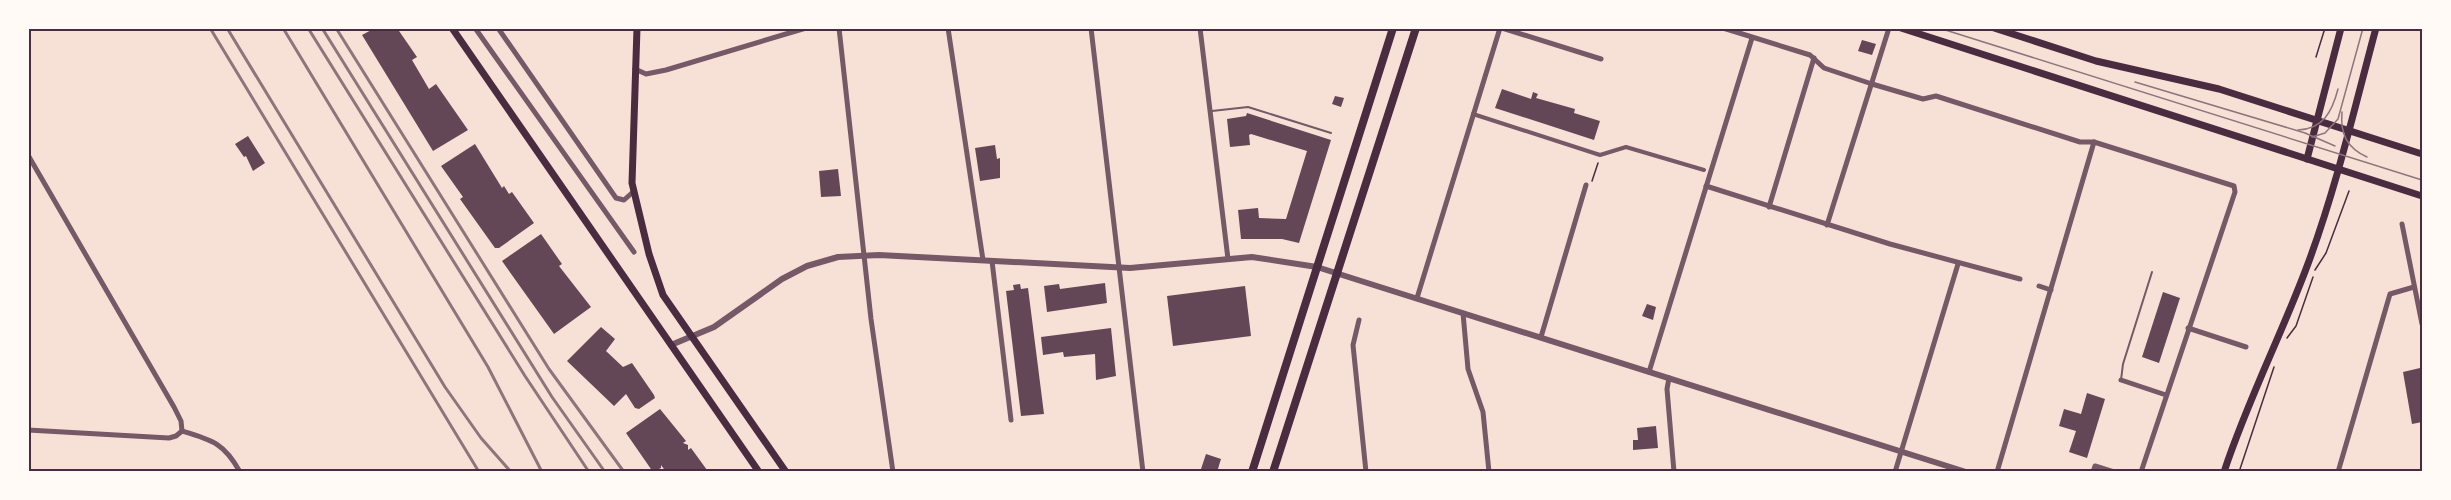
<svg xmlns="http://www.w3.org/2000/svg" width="2451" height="500" font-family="Lato,sans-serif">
<rect width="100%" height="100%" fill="#f7e1d7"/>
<g fill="#644757">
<path d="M375,28H397L417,57L412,60L429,89L436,84L468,130L433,151L362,35Z"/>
<path d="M1862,40L1876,44L1872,55L1858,51Z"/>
<path d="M1502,89L1531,99L1533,92L1538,94L1536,98L1575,109L1574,113L1600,121L1594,140L1495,108Z"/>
<path d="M1335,96L1344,98L1341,107L1332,104Z"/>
<path d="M1247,113L1331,140L1299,243L1282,239H1241L1238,210L1258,208L1259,218L1286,219L1307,151L1251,134L1249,135L1250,145L1230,147L1227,119L1246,116Z"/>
<path d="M248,136L265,163L253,171L246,156L244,157L235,144Z"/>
<path d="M475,144L502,188L504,186L509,194L512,192L534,223L499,248H495L460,199L463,197L441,166Z"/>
<path d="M995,145L997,159L1000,158V178L980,181L975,148Z"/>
<path d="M838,169L841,196L821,197L819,171Z"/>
<path d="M541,234L562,264L559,266L591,307L554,334L502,261Z"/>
<path d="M1105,283L1107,303L1047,312L1044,286L1059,284L1060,289Z"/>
<path d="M1020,284L1021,289L1028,288L1044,414L1021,416L1006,291L1014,290L1013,285Z"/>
<path d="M1245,286L1251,336L1173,346L1167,296Z"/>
<path d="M2163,292L2180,298L2159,363L2142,357Z"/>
<path d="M1647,304L1656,307L1653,320L1642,316Z"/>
<path d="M601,327L615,339L606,351L623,367L632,363L654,395L655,398L639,409L635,408L626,394L614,406L567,361Z"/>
<path d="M1111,328L1116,376L1096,380L1095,354L1064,357L1063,352L1043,355L1041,337Z"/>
<path d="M2420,368L2422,422L2412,424L2403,372Z"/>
<path d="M2087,393L2105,399L2087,458L2069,452L2076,431L2059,426L2064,409L2081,414Z"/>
<path d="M660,409L686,441L683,443L688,445V450L691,448L707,470L666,472L661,465V468L653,472L626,433Z"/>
<path d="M1656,426L1658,448L1633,450V440H1638L1637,428Z"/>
<path d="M1206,454L1221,459L1217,472H1200Z"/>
</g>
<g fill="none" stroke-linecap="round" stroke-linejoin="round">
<g stroke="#4a2c40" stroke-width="1.5">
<path d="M2316,57L2325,28"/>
<path d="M1592,181L1598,163"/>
<path d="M2315,270L2326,253L2349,191"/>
<path d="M2287,338L2296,326L2313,277"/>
<path d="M2239,472L2274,367"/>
</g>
<g stroke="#755966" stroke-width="2">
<path d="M1212,111L1248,107L1331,133"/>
<path d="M2121,380L2123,364L2152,272"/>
</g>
<path stroke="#755966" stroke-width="4" d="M1473,114L1600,155L1626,147L1704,170"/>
<g stroke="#755966" stroke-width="5">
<path d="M475,28L634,252"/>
<path d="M498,28L616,198L624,200L633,192"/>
<path d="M839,28L871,319L893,472"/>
<path d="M948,28L983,260"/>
<path d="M1091,28L1143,472"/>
<path d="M1200,28L1228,259"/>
<path d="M1502,28L1601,59"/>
<path d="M1723,28L1810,55L1824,68L1872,84L1923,99L1936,96L2080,142H2094L2234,186L2235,192L2141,472"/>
<path d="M635,69L646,74L666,70L806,28"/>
<path d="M28,155L174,407L181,421L182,431"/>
<path d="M1706,186L1890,244L2020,279"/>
<path d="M1769,207L1814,58"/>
<path d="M2402,224L2422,324"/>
<path d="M1827,225L1889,28"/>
<path d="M992,261L1011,420"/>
<path d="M2039,286L2051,290"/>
<path d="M1417,298L1500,28"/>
<path d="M1463,313L1468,369L1483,412L1489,472"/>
<path d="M1359,320L1353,345L1366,472"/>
<path d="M2188,328L2246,347"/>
<path d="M1541,337L1586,185"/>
<path d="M1649,372L1752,38"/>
<path d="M1669,378L1667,389L1674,472"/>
<path d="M2121,380L2166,395"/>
<path d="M28,430L169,438L176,436L182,431"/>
<path d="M182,431C212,440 224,443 240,472"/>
<path d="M1895,472L1958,264"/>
<path d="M1997,472L2094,142"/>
<path d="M2093,472L2095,466L2114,472"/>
<path d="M2338,472L2390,294L2414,287"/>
</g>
<path stroke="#755966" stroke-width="6" d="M671,345L714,327L782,279L807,266L838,257L879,255L1130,268L1252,257L1317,267L1361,281L1966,472"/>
<g stroke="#4a2c40" stroke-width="7">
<path d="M452,28L759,472"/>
<path d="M637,28L632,183L649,254L663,295L786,472"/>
<path d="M1901,28L2422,196"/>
<path d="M1994,28L2096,61L2219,89L2422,154"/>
<path d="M2307,159L2341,28"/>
<path d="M2224,472C2248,399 2283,332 2309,261C2337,185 2355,106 2376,28"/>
</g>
<g stroke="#4a2c40" stroke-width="8">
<path d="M1252,472L1393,28"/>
<path d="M1273,472L1416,28"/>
</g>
<g stroke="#8f747c" stroke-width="1.5">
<path d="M1939,28L2422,180"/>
<path d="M2135,82L2305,133L2335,146"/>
<path d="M2342,112C2340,134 2347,148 2367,157"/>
<path d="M2298,130C2323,129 2332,112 2338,89"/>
<path d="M2312,137L2325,133L2338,119L2363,28"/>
</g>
<g stroke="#8f747c" stroke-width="3">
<path d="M210,28L479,472"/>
<path d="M227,28L445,387L481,438L511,472"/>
<path d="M283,28L488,367L542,472"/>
<path d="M308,28L525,376L589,472"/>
<path d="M322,28L552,397L605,472"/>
<path d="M336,28L549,369L624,472"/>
</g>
</g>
<rect width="2451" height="500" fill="none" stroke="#fffaf5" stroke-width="60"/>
<rect x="30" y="30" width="2391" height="440" fill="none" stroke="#4a2c40" stroke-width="2"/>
</svg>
